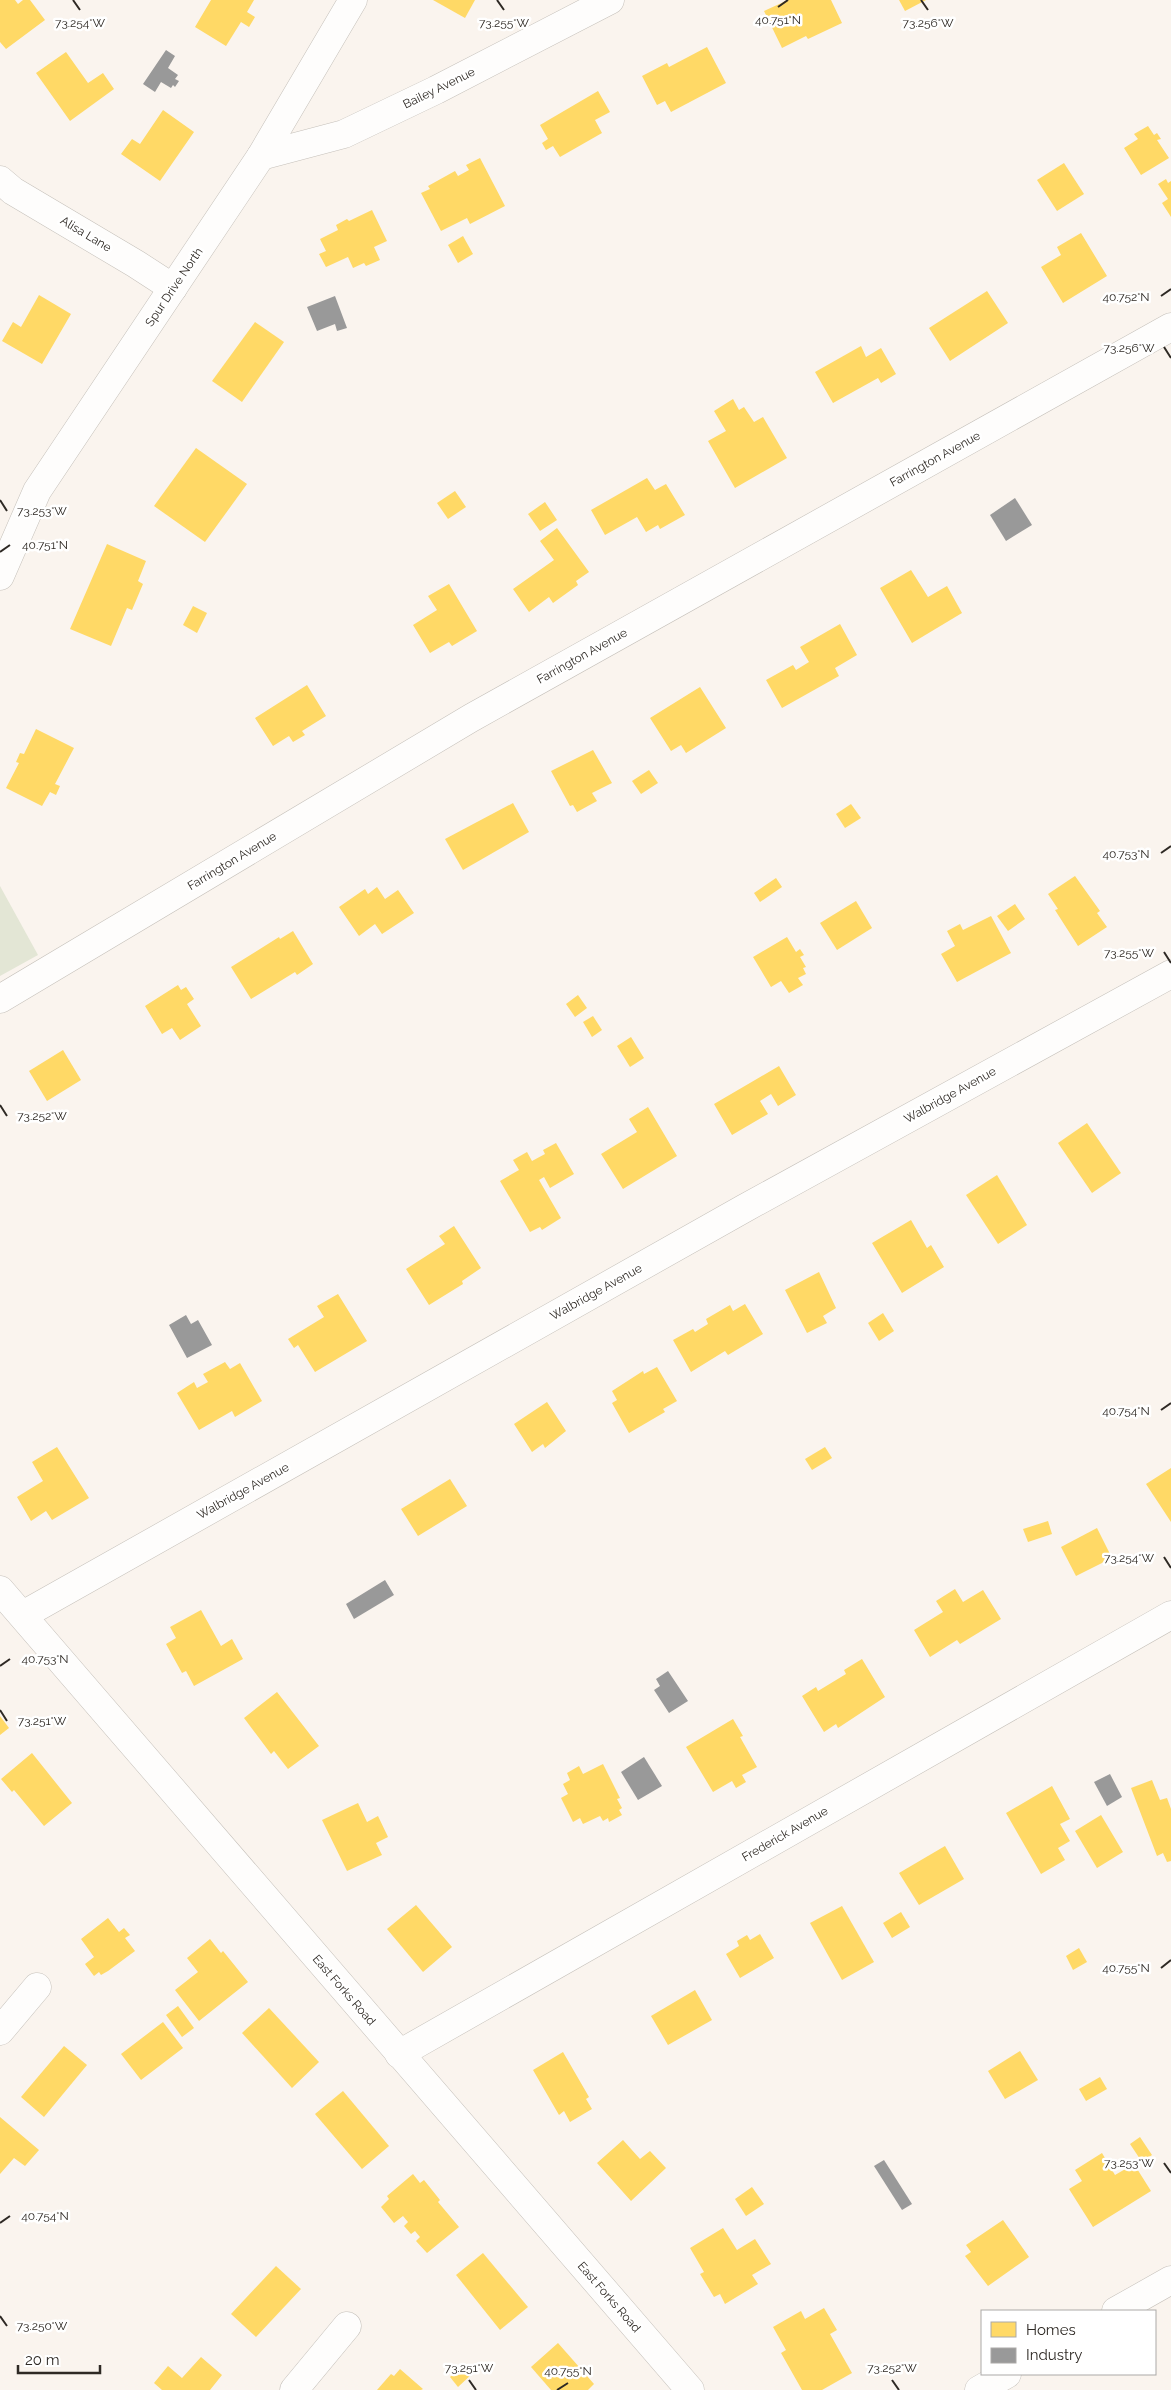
<svg xmlns="http://www.w3.org/2000/svg" width="1171" height="2390" font-family="Raleway,sans-serif">
<rect width="100%" height="100%" fill="#faf4ee"/>
<path fill="#e3e6d5" d="M0,886L38,955L0,976Z"/>
<g fill="#ffd966">
<path d="M0,0H15L18,4L23,0H30L45,20L6,49L0,42Z"/>
<path d="M211,0H254L247,12L255,17L249,27L241,22L226,46L195,27Z"/>
<path d="M433,0H475L465,18Z"/>
<path d="M788,0H831L842,23L808,39L806,36L782,48L764,11Z"/>
<path d="M899,0H926L905,11Z"/>
<path d="M707,47L726,83L671,112L665,101L657,105L642,76L667,63L669,67Z"/>
<path d="M66,52L88,83L103,73L114,89L70,121L36,73Z"/>
<path d="M598,91L610,112L595,120L602,133L560,157L553,146L546,150L542,143L548,139L540,125Z"/>
<path d="M163,110L194,132L160,181L121,154L132,139L140,144Z"/>
<path d="M1148,126L1154,135L1157,133L1161,139L1157,140L1169,158L1141,175L1124,148L1138,139L1134,134Z"/>
<path d="M480,158L505,206L470,224L467,218L441,231L421,193L430,189L428,186L455,171L458,176L469,170L466,165Z"/>
<path d="M1064,163L1084,194L1057,211L1037,180Z"/>
<path d="M1166,179L1168,183L1171,181V217L1162,203L1168,199L1158,184Z"/>
<path d="M372,210L387,241L374,247L380,260L366,266L364,263L353,268L348,257L326,267L319,254L326,251L320,239L338,230L336,225L347,219L349,221Z"/>
<path d="M1081,233L1107,276L1063,303L1041,267L1061,255L1057,247Z"/>
<path d="M463,236L473,254L458,263L448,245Z"/>
<path d="M987,291L1008,323L950,361L929,328Z"/>
<path d="M39,295L71,314L42,364L2,341L13,322L21,327Z"/>
<path d="M255,322L284,342L242,402L212,381Z"/>
<path d="M861,346L866,357L881,348L896,374L881,383L878,378L833,403L815,372Z"/>
<path d="M733,399L739,410L744,407L754,422L763,417L787,458L735,488L708,441L726,431L714,411Z"/>
<path d="M196,448L247,484L205,542L154,506Z"/>
<path d="M647,478L655,490L666,484L685,515L660,529L658,525L646,532L637,517L605,535L591,510Z"/>
<path d="M455,491L466,507L448,519L437,503Z"/>
<path d="M545,502L557,520L540,531L528,514Z"/>
<path d="M557,528L589,572L576,581L578,585L553,603L549,597L529,612L513,589L554,560L540,541Z"/>
<path d="M107,544L146,561L138,581L143,584L132,610L127,608L111,646L70,629Z"/>
<path d="M911,570L928,597L947,586L962,613L912,643L880,588Z"/>
<path d="M449,584L477,631L452,646L449,642L430,653L413,625L437,610L428,596Z"/>
<path d="M193,606L207,613L197,633L183,625Z"/>
<path d="M840,624L857,655L835,668L839,676L782,708L766,680L793,665L796,670L809,662L800,647Z"/>
<path d="M307,685L326,716L302,731L305,735L293,742L289,736L273,746L255,718Z"/>
<path d="M700,687L726,728L686,753L681,745L671,751L650,718Z"/>
<path d="M36,729L74,748L55,784L60,786L56,795L50,792L42,806L6,788L19,763L16,762L20,753L24,754Z"/>
<path d="M593,750L612,783L592,793L597,801L577,812L573,805L570,806L551,771Z"/>
<path d="M649,770L658,783L641,794L632,781Z"/>
<path d="M513,803L529,832L463,870L445,839Z"/>
<path d="M851,804L861,818L845,828L836,814Z"/>
<path d="M1075,876L1100,911L1097,913L1107,927L1078,946L1055,910L1058,909L1048,894Z"/>
<path d="M776,878L782,887L760,902L754,893Z"/>
<path d="M377,887L385,899L398,890L414,913L382,934L375,924L359,936L339,907L365,889L368,894Z"/>
<path d="M856,901L872,928L837,950L820,923Z"/>
<path d="M1015,904L1025,919L1008,931L997,916Z"/>
<path d="M991,916L1011,953L957,982L941,954L955,946L947,931L960,924L963,930Z"/>
<path d="M293,931L313,964L297,975L295,972L251,999L231,967L279,937L280,939Z"/>
<path d="M787,937L796,952L800,949L804,955L800,957L806,967L803,968L806,974L798,978L803,985L789,993L781,981L771,987L753,957Z"/>
<path d="M178,985L181,990L186,987L194,999L187,1004L201,1026L180,1040L172,1028L162,1034L145,1006Z"/>
<path d="M578,995L587,1008L575,1017L566,1004Z"/>
<path d="M593,1016L602,1030L592,1037L583,1022Z"/>
<path d="M631,1037L644,1058L630,1067L617,1046Z"/>
<path d="M63,1050L81,1080L47,1101L29,1071Z"/>
<path d="M779,1066L796,1095L778,1106L771,1094L760,1101L768,1114L732,1135L714,1104Z"/>
<path d="M648,1107L677,1156L623,1189L601,1154L637,1132L629,1119Z"/>
<path d="M1087,1123L1121,1173L1092,1193L1058,1143Z"/>
<path d="M556,1143L574,1174L550,1188L544,1177L539,1180L561,1218L542,1230L540,1227L530,1232L500,1181L519,1170L513,1160L527,1152L532,1161L545,1154L543,1150Z"/>
<path d="M997,1175L1027,1225L998,1244L966,1195Z"/>
<path d="M911,1220L927,1248L931,1245L944,1267L902,1293L872,1243Z"/>
<path d="M454,1226L481,1268L462,1281L463,1284L429,1305L406,1269L445,1244L439,1236Z"/>
<path d="M819,1272L836,1308L823,1316L827,1323L807,1333L785,1290Z"/>
<path d="M338,1294L367,1341L315,1372L298,1345L294,1348L288,1339L324,1317L317,1306Z"/>
<path d="M745,1304L763,1334L728,1355L725,1351L691,1372L673,1340L693,1329L695,1332L708,1324L706,1319L730,1305L733,1311Z"/>
<path d="M883,1313L894,1331L879,1341L868,1323Z"/>
<path d="M225,1362L230,1369L240,1363L262,1401L235,1417L232,1411L199,1430L177,1393L194,1382L197,1388L208,1382L203,1374Z"/>
<path d="M657,1367L677,1401L663,1409L665,1412L629,1433L612,1403L617,1400L612,1391L643,1371L644,1374Z"/>
<path d="M547,1402L566,1431L545,1448L543,1444L532,1452L514,1424Z"/>
<path d="M57,1447L89,1498L52,1520L46,1511L31,1521L17,1497L43,1481L32,1462Z"/>
<path d="M825,1447L832,1458L812,1470L805,1459Z"/>
<path d="M1171,1468V1522L1146,1484Z"/>
<path d="M450,1479L467,1506L418,1536L401,1509Z"/>
<path d="M1048,1521L1052,1534L1028,1542L1023,1529Z"/>
<path d="M1097,1528L1112,1558L1076,1576L1061,1547Z"/>
<path d="M955,1589L963,1602L983,1590L1001,1619L960,1644L957,1640L930,1657L914,1630L943,1612L936,1601Z"/>
<path d="M201,1610L221,1646L232,1639L243,1659L194,1686L186,1671L182,1673L166,1644L176,1638L170,1627Z"/>
<path d="M862,1659L885,1697L838,1728L836,1724L824,1732L802,1696L816,1687L818,1691L846,1674L844,1670Z"/>
<path d="M277,1692L319,1746L288,1769L274,1751L271,1754L244,1718Z"/>
<path d="M0,1716L9,1728L0,1735Z"/>
<path d="M733,1719L743,1736L740,1737L757,1767L742,1775L746,1782L736,1788L732,1781L713,1792L686,1747Z"/>
<path d="M32,1753L72,1803L44,1826L14,1790L12,1792L1,1779Z"/>
<path d="M603,1764L620,1798L617,1799L622,1808L619,1810L622,1815L609,1822L608,1818L603,1821L600,1816L583,1824L580,1818L573,1822L561,1798L568,1794L563,1784L570,1780L567,1773L579,1766L583,1774Z"/>
<path d="M1152,1780L1160,1800L1167,1798L1171,1809V1861L1167,1862L1163,1853L1157,1856L1131,1788Z"/>
<path d="M1052,1786L1070,1819L1060,1824L1070,1841L1058,1848L1065,1860L1041,1874L1006,1813Z"/>
<path d="M358,1803L367,1822L378,1816L388,1837L376,1843L382,1855L347,1871L322,1820Z"/>
<path d="M1101,1815L1123,1852L1097,1868L1075,1831Z"/>
<path d="M945,1846L964,1879L919,1905L899,1873Z"/>
<path d="M416,1905L452,1947L423,1972L387,1929Z"/>
<path d="M842,1906L874,1962L842,1980L810,1923Z"/>
<path d="M901,1912L910,1927L892,1938L883,1923Z"/>
<path d="M108,1918L119,1932L124,1928L130,1935L125,1938L135,1951L108,1971L101,1975L99,1972L94,1976L85,1964L94,1957L81,1939Z"/>
<path d="M760,1934L774,1958L740,1978L726,1954L739,1946L737,1941L747,1935L750,1940Z"/>
<path d="M210,1939L221,1953L223,1951L248,1982L199,2021L175,1990L198,1972L187,1958Z"/>
<path d="M1079,1948L1087,1962L1073,1970L1066,1956Z"/>
<path d="M695,1990L712,2020L668,2045L651,2016Z"/>
<path d="M178,2006L194,2028L182,2037L166,2015Z"/>
<path d="M269,2008L319,2062L292,2088L242,2033Z"/>
<path d="M163,2022L183,2048L141,2080L121,2054Z"/>
<path d="M64,2046L87,2065L44,2117L21,2097Z"/>
<path d="M1020,2051L1038,2080L1005,2099L988,2071Z"/>
<path d="M563,2052L589,2097L586,2099L592,2109L570,2122L564,2111L559,2115L533,2070Z"/>
<path d="M1100,2077L1107,2089L1086,2101L1079,2089Z"/>
<path d="M343,2091L389,2146L362,2169L315,2114Z"/>
<path d="M0,2117L39,2150L25,2166L14,2158L0,2174Z"/>
<path d="M1140,2137L1152,2155L1142,2162L1130,2144Z"/>
<path d="M623,2140L640,2159L650,2151L666,2168L631,2201L597,2163Z"/>
<path d="M1102,2153L1115,2175L1134,2164L1151,2191L1093,2227L1069,2189L1082,2181L1075,2170Z"/>
<path d="M413,2174L420,2183L424,2180L440,2200L438,2202L459,2227L427,2253L416,2241L420,2237L415,2231L411,2234L404,2226L408,2222L403,2216L394,2223L381,2207L389,2199L387,2196Z"/>
<path d="M752,2187L764,2204L746,2216L735,2199Z"/>
<path d="M1003,2220L1029,2257L988,2286L965,2256L971,2252L966,2245Z"/>
<path d="M723,2228L737,2250L755,2239L771,2264L752,2275L758,2284L725,2304L720,2294L714,2297L700,2274L704,2272L690,2248Z"/>
<path d="M483,2253L528,2307L500,2330L456,2275Z"/>
<path d="M276,2266L301,2289L256,2337L231,2314Z"/>
<path d="M824,2308L837,2330L830,2334L852,2373L822,2390H802L781,2353L786,2350L773,2327L801,2311L805,2319Z"/>
<path d="M558,2343L594,2384L588,2390H551L531,2367Z"/>
<path d="M201,2357L222,2375L210,2390H162L154,2383L168,2366L182,2378Z"/>
<path d="M463,2365L472,2374L458,2387L450,2377Z"/>
<path d="M400,2369L423,2389L421,2390H377L391,2374L394,2376Z"/>
</g>
<g fill="#999">
<path d="M166,50L175,56L168,68L178,75L175,79L179,81L175,87L173,85L171,88L161,82L155,92L143,84Z"/>
<path d="M335,296L347,328L337,331L335,324L317,331L307,307Z"/>
<path d="M1015,498L1032,525L1006,541L990,515Z"/>
<path d="M186,1315L191,1324L198,1320L212,1345L187,1358L169,1325Z"/>
<path d="M385,1580L394,1595L354,1619L346,1604Z"/>
<path d="M668,1671L688,1701L669,1713L654,1690L660,1686L656,1679Z"/>
<path d="M644,1757L662,1786L638,1800L621,1772Z"/>
<path d="M1110,1774L1122,1797L1107,1806L1094,1782Z"/>
<path d="M884,2160L912,2204L902,2210L874,2166Z"/>
</g>
<g fill="none" stroke-linecap="round" stroke-linejoin="round">
<g stroke="#c5c0ba" stroke-width="29">
<g id="minor">
<path d="M261,156L344,134L436,90L610,0"/>
<path d="M0,180L13,191L136,264L173,288"/>
<path d="M0,576L37,491L261,156L353,0"/>
<path d="M0,999L471,718L1171,327"/>
<path d="M0,1590L690,2390"/>
<path d="M23,1615L745,1208L1171,974"/>
<path d="M0,2031L37,1987"/>
<path d="M399,2054L1171,1615"/>
<path d="M1116,2311L1171,2280"/>
<path d="M294,2390L347,2326"/>
<path d="M979,2390L1007,2374"/>
</g>
</g>
<use href="#minor" stroke="#fefdfc" stroke-width="28"/>
</g>
<path fill="none" stroke="#2e2924" stroke-width="2" d="M73,0L80,10M497,0L504,10M921,0L928,10M778,7L788,0M1161,296L1171,289M1164,347L1171,358M0,500L7,511M0,552L10,545M1161,853L1171,846M1164,952L1171,963M0,1105L7,1116M1161,1410L1171,1403M1164,1557L1171,1568M0,1666L10,1659M0,1710L7,1721M1161,1968L1171,1960M1164,2163L1171,2173M0,2223L10,2216M0,2316L7,2326M469,2380L476,2390M892,2380L899,2390M557,2390L568,2383"/>
<g text-anchor="middle" dominant-baseline="central" stroke-width="5" stroke-linejoin="round" paint-order="stroke">
<g font-size="12" fill="#2e2924" stroke="#fff">
<text transform="translate(439 88) rotate(-26)">Bailey Avenue</text>
<text transform="translate(86 234) rotate(31)">Alisa Lane</text>
<text transform="translate(174 287) rotate(-56)">Spur Drive North</text>
<text transform="translate(935 459) rotate(-29)">Farrington Avenue</text>
<text transform="translate(582 656) rotate(-29)">Farrington Avenue</text>
<text transform="translate(232 861) rotate(-31)">Farrington Avenue</text>
<text transform="translate(950 1095) rotate(-29)">Walbridge Avenue</text>
<text transform="translate(596 1292) rotate(-29)">Walbridge Avenue</text>
<text transform="translate(243 1491) rotate(-29)">Walbridge Avenue</text>
<text transform="translate(785 1834) rotate(-30)">Frederick Avenue</text>
<text transform="translate(344 1990) rotate(49)">East Forks Road</text>
<text transform="translate(609 2297) rotate(49)">East Forks Road</text>
</g>
</g>
<g font-size="12" text-anchor="middle" fill="#2e2924" stroke="#fff" stroke-width="5" stroke-linejoin="round" paint-order="stroke">
<text x="778" y="24">40.751°N</text>
<text x="80" y="27">73.254°W</text>
<text x="504" y="27">73.255°W</text>
<text x="928" y="27">73.256°W</text>
<text x="1126" y="301">40.752°N</text>
<text x="1129" y="352">73.256°W</text>
<text x="42" y="515">73.253°W</text>
<text x="45" y="549">40.751°N</text>
<text x="1126" y="858">40.753°N</text>
<text x="1129" y="957">73.255°W</text>
<text x="42" y="1120">73.252°W</text>
<text x="1126" y="1415">40.754°N</text>
<text x="1129" y="1562">73.254°W</text>
<text x="45" y="1663">40.753°N</text>
<text x="42" y="1725">73.251°W</text>
<text x="1126" y="1972">40.755°N</text>
<text x="1129" y="2167">73.253°W</text>
<text x="45" y="2220">40.754°N</text>
<text x="42" y="2330">73.250°W</text>
<text x="469" y="2372">73.251°W</text>
<text x="892" y="2372">73.252°W</text>
<text x="568" y="2375">40.755°N</text>
</g>
<rect x="981" y="2310" width="175" height="65" fill="#ffffff" stroke="#aba9a7"/>
<rect x="991" y="2322" width="25" height="15" fill="#ffd966" stroke="#aba9a7"/>
<text x="1026" y="2335" font-size="15" fill="#2e2924">Homes</text>
<rect x="991" y="2348" width="25" height="15" fill="#999999" stroke="#aba9a7"/>
<text x="1026" y="2360" font-size="15" fill="#2e2924">Industry</text>
<path d="M18 2365v8h82v-8" fill="none" stroke="#2e2924" stroke-width="2.5"/>
<text x="25" y="2365" font-size="15" fill="#2e2924" stroke="#ffffff" stroke-width="4" paint-order="stroke">20 m</text>
</svg>
